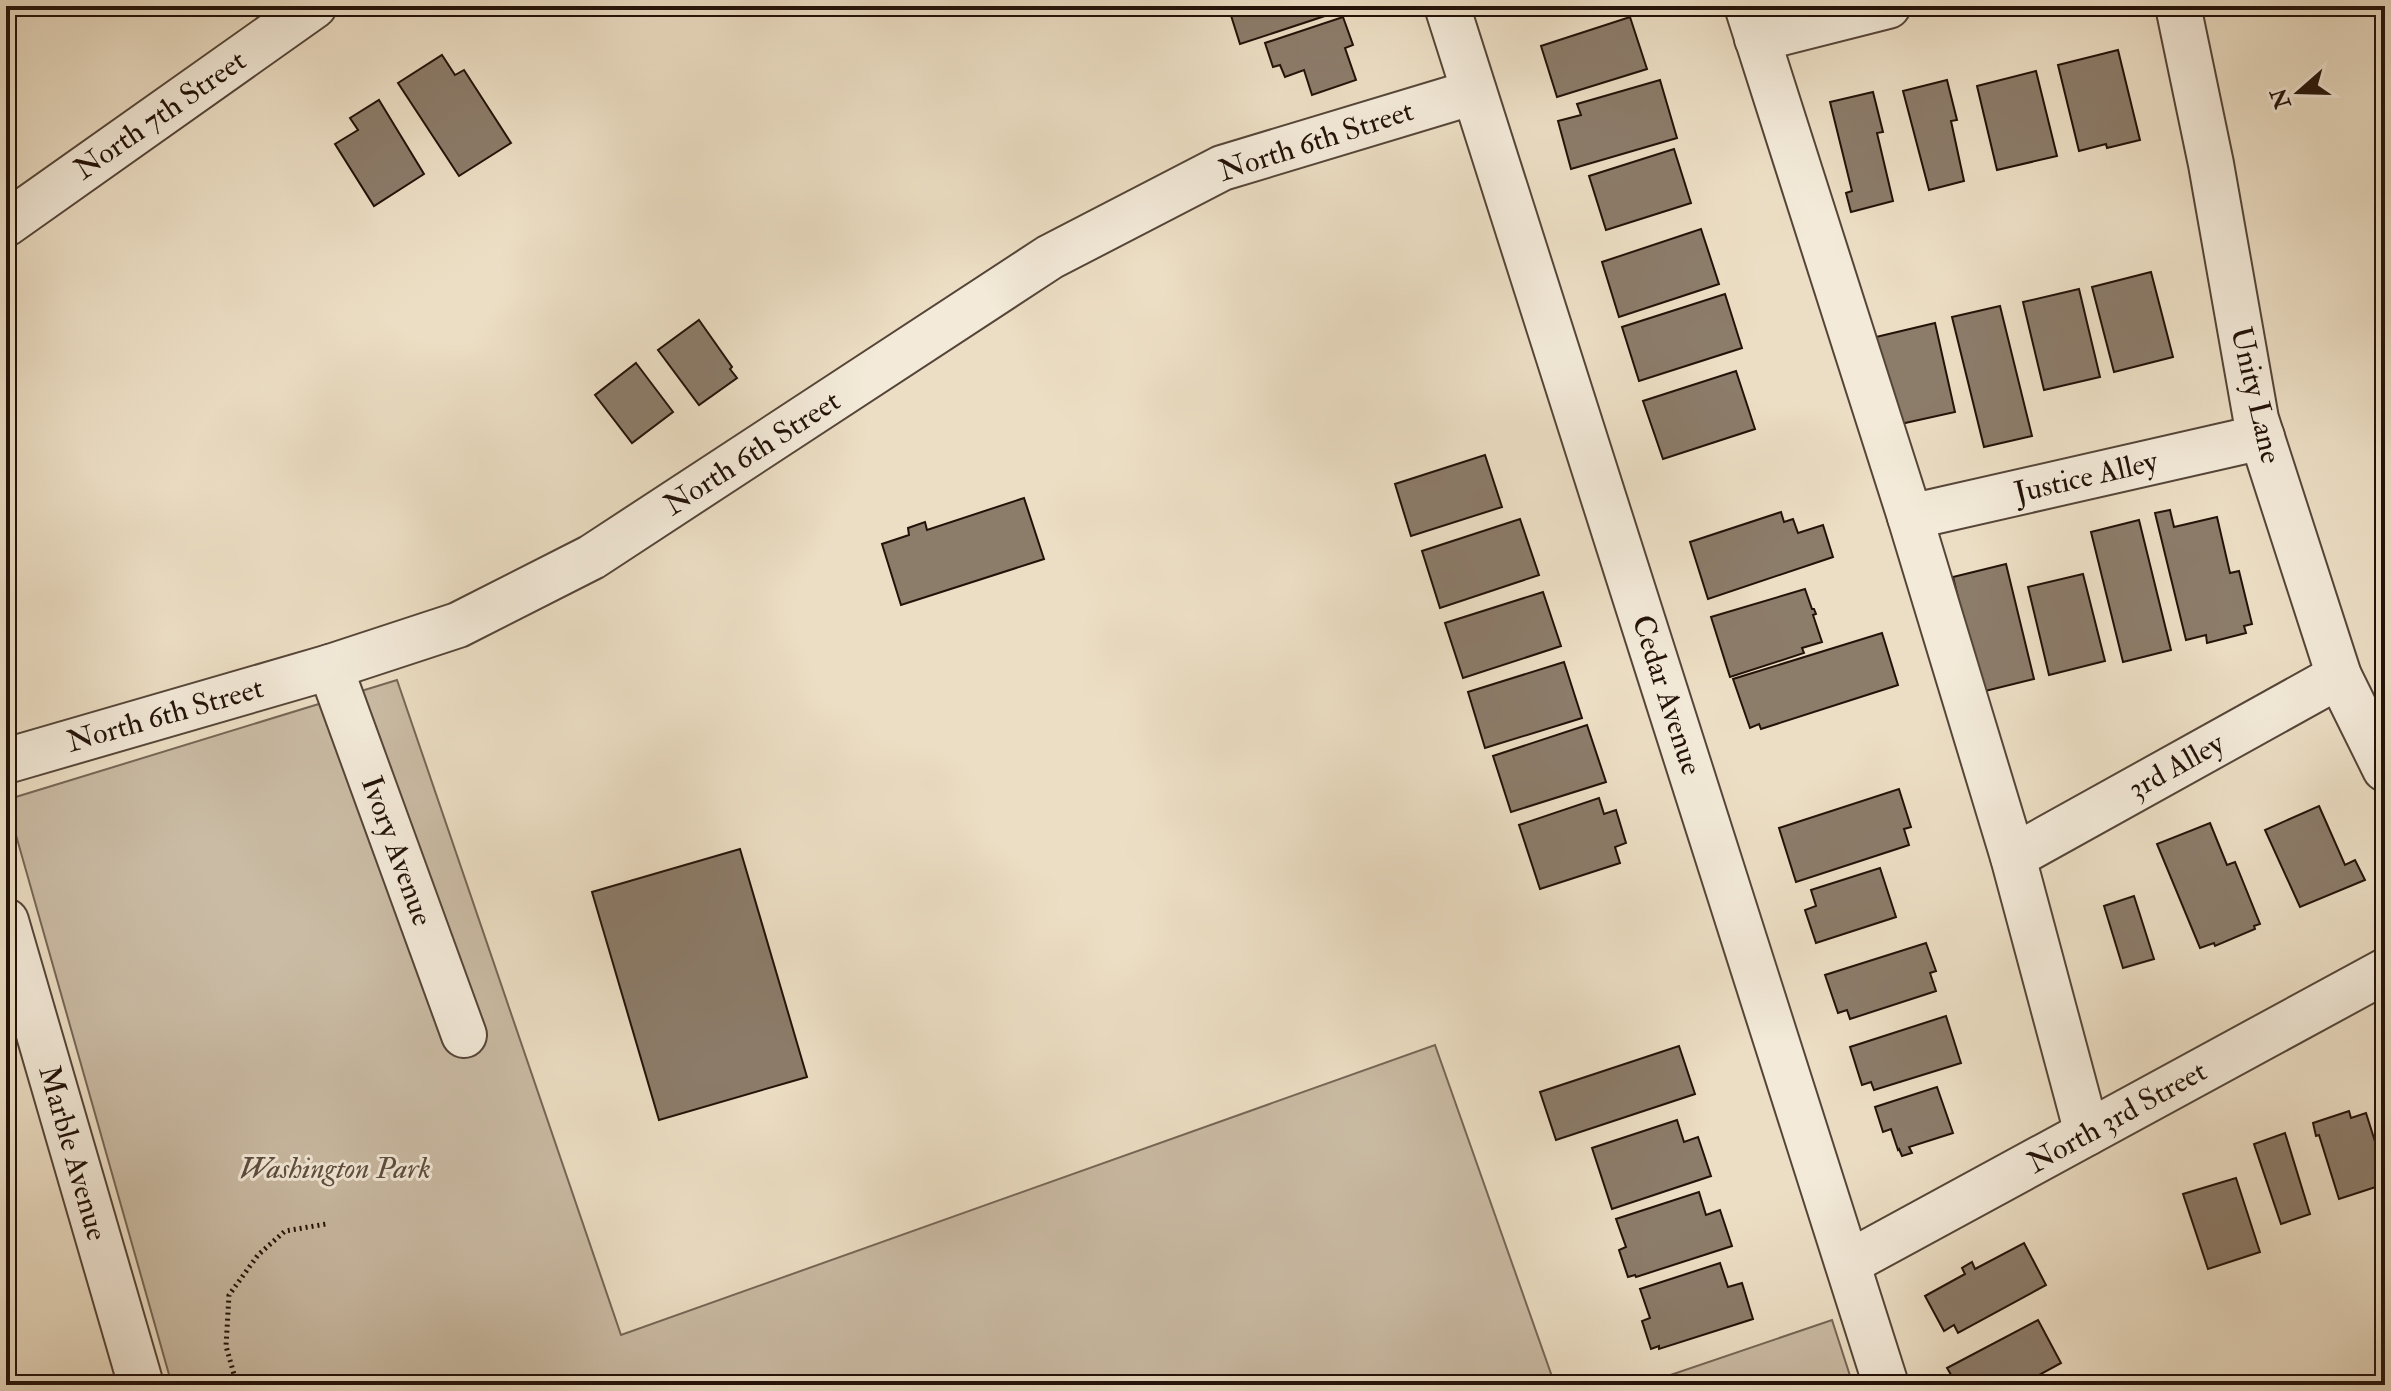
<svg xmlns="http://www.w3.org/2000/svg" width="2391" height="1391" font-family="'IM FELL Double Pica',serif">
<rect width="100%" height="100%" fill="#ecdec4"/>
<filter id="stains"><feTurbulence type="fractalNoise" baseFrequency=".0025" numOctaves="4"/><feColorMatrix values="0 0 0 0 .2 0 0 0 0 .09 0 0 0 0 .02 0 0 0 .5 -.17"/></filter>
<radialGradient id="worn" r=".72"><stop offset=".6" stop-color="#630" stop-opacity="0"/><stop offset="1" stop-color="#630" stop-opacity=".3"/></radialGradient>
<g fill="#cabba4" stroke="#766656" stroke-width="2">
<path d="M397,680L621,1335L1435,1045L1555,1385H172L6,800Z"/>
<path d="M1832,1320L1853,1385H1641Z"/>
</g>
<g fill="#8c7c6a" stroke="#231209" stroke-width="2">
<path d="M1228,6H1339L1340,11L1240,44Z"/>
<path d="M1343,17L1353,45L1345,48L1356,80L1312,95L1304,70L1285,77L1280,65L1273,67L1265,43Z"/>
<path d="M1630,17L1647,69L1557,97L1541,46Z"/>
<path d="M2118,50L2140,140L2107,148L2106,144L2079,151L2058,65Z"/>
<path d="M442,55L455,75L464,70L511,143L459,176L398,83Z"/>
<path d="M2036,71L2057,156L1997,170L1977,86Z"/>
<path d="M1660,80L1677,138L1571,169L1558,121L1581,115L1577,104Z"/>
<path d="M1947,80L1957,120L1951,121L1964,181L1929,190L1903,91Z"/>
<path d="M1873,92L1883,132L1877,133L1893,201L1851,212L1846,193L1852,191L1830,102Z"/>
<path d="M379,100L424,174L374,206L335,144L358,130L350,118Z"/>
<path d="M1674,149L1691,203L1606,230L1589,176Z"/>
<path d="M1701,229L1719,284L1619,317L1602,262Z"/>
<path d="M2151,272L2173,357L2114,372L2092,287Z"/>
<path d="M2079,289L2100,377L2044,390L2023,302Z"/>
<path d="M1725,294L1742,348L1639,381L1622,327Z"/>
<path d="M2000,306L2032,436L1984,447L1952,317Z"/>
<path d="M699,320L732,367L730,369L737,378L699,405L658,350Z"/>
<path d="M1935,323L1955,412L1896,425L1876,337Z"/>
<path d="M636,363L673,412L632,443L595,395Z"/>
<path d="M1736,371L1755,429L1663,459L1643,401Z"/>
<path d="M1485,455L1502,507L1411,536L1395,484Z"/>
<path d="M1024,498L1044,559L901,605L882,544L909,535L908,528L925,522L927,530Z"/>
<path d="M2170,510L2174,527L2217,517L2230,573L2239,571L2252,624L2244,626L2246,633L2207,643L2206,635L2186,640L2155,513Z"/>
<path d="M1781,512L1784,522L1793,519L1798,533L1823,525L1833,557L1708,599L1690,542Z"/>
<path d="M1520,519L1539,575L1440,608L1422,551Z"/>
<path d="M2139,520L2171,650L2123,662L2091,532Z"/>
<path d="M2006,564L2034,679L1981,692L1953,577Z"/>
<path d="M2083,574L2105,661L2049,675L2028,587Z"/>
<path d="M1805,589L1812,609H1814L1816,614L1813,615L1822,642L1802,648L1804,653L1730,677L1711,617Z"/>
<path d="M1543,592L1561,646L1463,678L1445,623Z"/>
<path d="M1882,633L1898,685L1761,729L1759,724L1750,728L1733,679Z"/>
<path d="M1564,662L1582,718L1485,748L1468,692Z"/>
<path d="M1587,725L1606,782L1511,812L1493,756Z"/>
<path d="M1899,789L1911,827L1904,829L1909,845L1796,882L1779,828Z"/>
<path d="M1599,798L1604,814L1616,810L1626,843L1615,847L1620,863L1540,889L1519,825Z"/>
<path d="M2319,806L2345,865L2355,860L2365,880L2300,907L2265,830Z"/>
<path d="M2210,823L2227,865L2235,862L2260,924L2254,926L2255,929L2215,946L2214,943L2200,948L2157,844Z"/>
<path d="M740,849L807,1077L659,1120L592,892Z"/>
<path d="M1880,868L1896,917L1816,943L1805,910L1816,906L1811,890Z"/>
<path d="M2134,896L2154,959L2123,968L2104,906Z"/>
<path d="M1926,943L1936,971L1930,973L1936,991L1850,1019L1847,1010L1838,1013L1825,975Z"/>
<path d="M1946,1016L1961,1063L1874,1090L1871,1082L1862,1085L1850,1047Z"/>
<path d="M1679,1046L1695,1094L1556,1140L1540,1092Z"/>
<path d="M1937,1087L1953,1133L1909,1147L1912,1153L1902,1156L1899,1149L1898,1150L1891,1129L1883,1132L1875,1107Z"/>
<path d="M2349,1111L2351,1118L2366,1113L2385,1173V1184L2339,1199L2319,1135L2316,1136L2313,1123Z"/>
<path d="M1677,1120L1684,1142L1698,1137L1711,1176L1612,1209L1592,1148Z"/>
<path d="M2285,1133L2310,1214L2281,1224L2254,1144Z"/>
<path d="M2236,1178L2260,1252L2208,1269L2183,1194Z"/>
<path d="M1699,1192L1706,1215L1720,1210L1732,1246L1636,1277L1635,1275L1628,1277L1619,1250L1626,1247L1616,1219Z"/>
<path d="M2024,1243L2046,1285L1958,1333L1954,1325L1944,1331L1925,1296L1965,1274L1962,1268L1972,1262L1975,1269Z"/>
<path d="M1720,1263L1728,1287L1742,1283L1753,1319L1659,1349V1346L1651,1349L1642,1321L1650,1318L1640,1289Z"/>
<path d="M2038,1320L2061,1363L2021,1385H1957L1947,1368Z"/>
</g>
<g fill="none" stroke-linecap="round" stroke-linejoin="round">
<g stroke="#554538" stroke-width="48">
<g id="minor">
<path d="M1447,6L1886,1385"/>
<path d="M1747,6L1910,517L2013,857L2087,1133"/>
<path d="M2178,6L2211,164L2256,419L2339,676L2385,769"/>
<path d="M1757,39L1888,6"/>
<path d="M6,224L314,6"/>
<path d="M1910,517L2262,437"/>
<path d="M330,667L464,1035"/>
<path d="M6,761L330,667L458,625L592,557L1050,257L1222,168L1474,92"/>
<path d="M2013,857L2339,676"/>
<path d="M6,921L141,1385"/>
<path d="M1848,1263L2385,971"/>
</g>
</g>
<path stroke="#231209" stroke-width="5" stroke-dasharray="2 4" stroke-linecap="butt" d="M237,1385L226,1346L229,1295L258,1255L285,1231L326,1224"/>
<use href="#minor" stroke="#f3ead9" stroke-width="44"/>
</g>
<g text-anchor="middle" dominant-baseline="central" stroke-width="6" stroke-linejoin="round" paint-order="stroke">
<g font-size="30" fill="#231209" stroke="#f3ead9">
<text transform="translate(160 115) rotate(-35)">North 7th Street</text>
<text transform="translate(1316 141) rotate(-18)">North 6th Street</text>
<text transform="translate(2256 395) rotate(77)">Unity Lane</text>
<text transform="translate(752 453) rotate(-33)">North 6th Street</text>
<text transform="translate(2086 477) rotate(-13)">Justice Alley</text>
<text transform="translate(1667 695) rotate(72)">Cedar Avenue</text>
<text transform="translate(165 715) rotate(-16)">North 6th Street</text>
<text transform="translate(2176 766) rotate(-29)">3rd Alley</text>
<text transform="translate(397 851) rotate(70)">Ivory Avenue</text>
<text transform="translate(2117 1117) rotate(-29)">North 3rd Street</text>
<text transform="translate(73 1153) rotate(74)">Marble Avenue</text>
</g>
<g font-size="30" font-style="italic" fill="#5d4d3f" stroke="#f3ead9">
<text x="335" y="1168">Washington Park</text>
</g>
</g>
<rect width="2391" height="1391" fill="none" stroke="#ecdec4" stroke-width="32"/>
<rect x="8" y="8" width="2375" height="1375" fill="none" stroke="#231209" stroke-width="4"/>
<rect x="16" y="16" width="2359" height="1359" fill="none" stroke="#231209" stroke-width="2"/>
<g transform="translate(2299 92) rotate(250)" stroke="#f3ead9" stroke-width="6" paint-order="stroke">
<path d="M0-6L14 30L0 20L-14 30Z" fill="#231209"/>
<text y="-12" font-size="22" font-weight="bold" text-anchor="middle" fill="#231209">N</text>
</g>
<rect width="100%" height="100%" filter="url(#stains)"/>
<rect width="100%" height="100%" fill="url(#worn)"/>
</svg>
